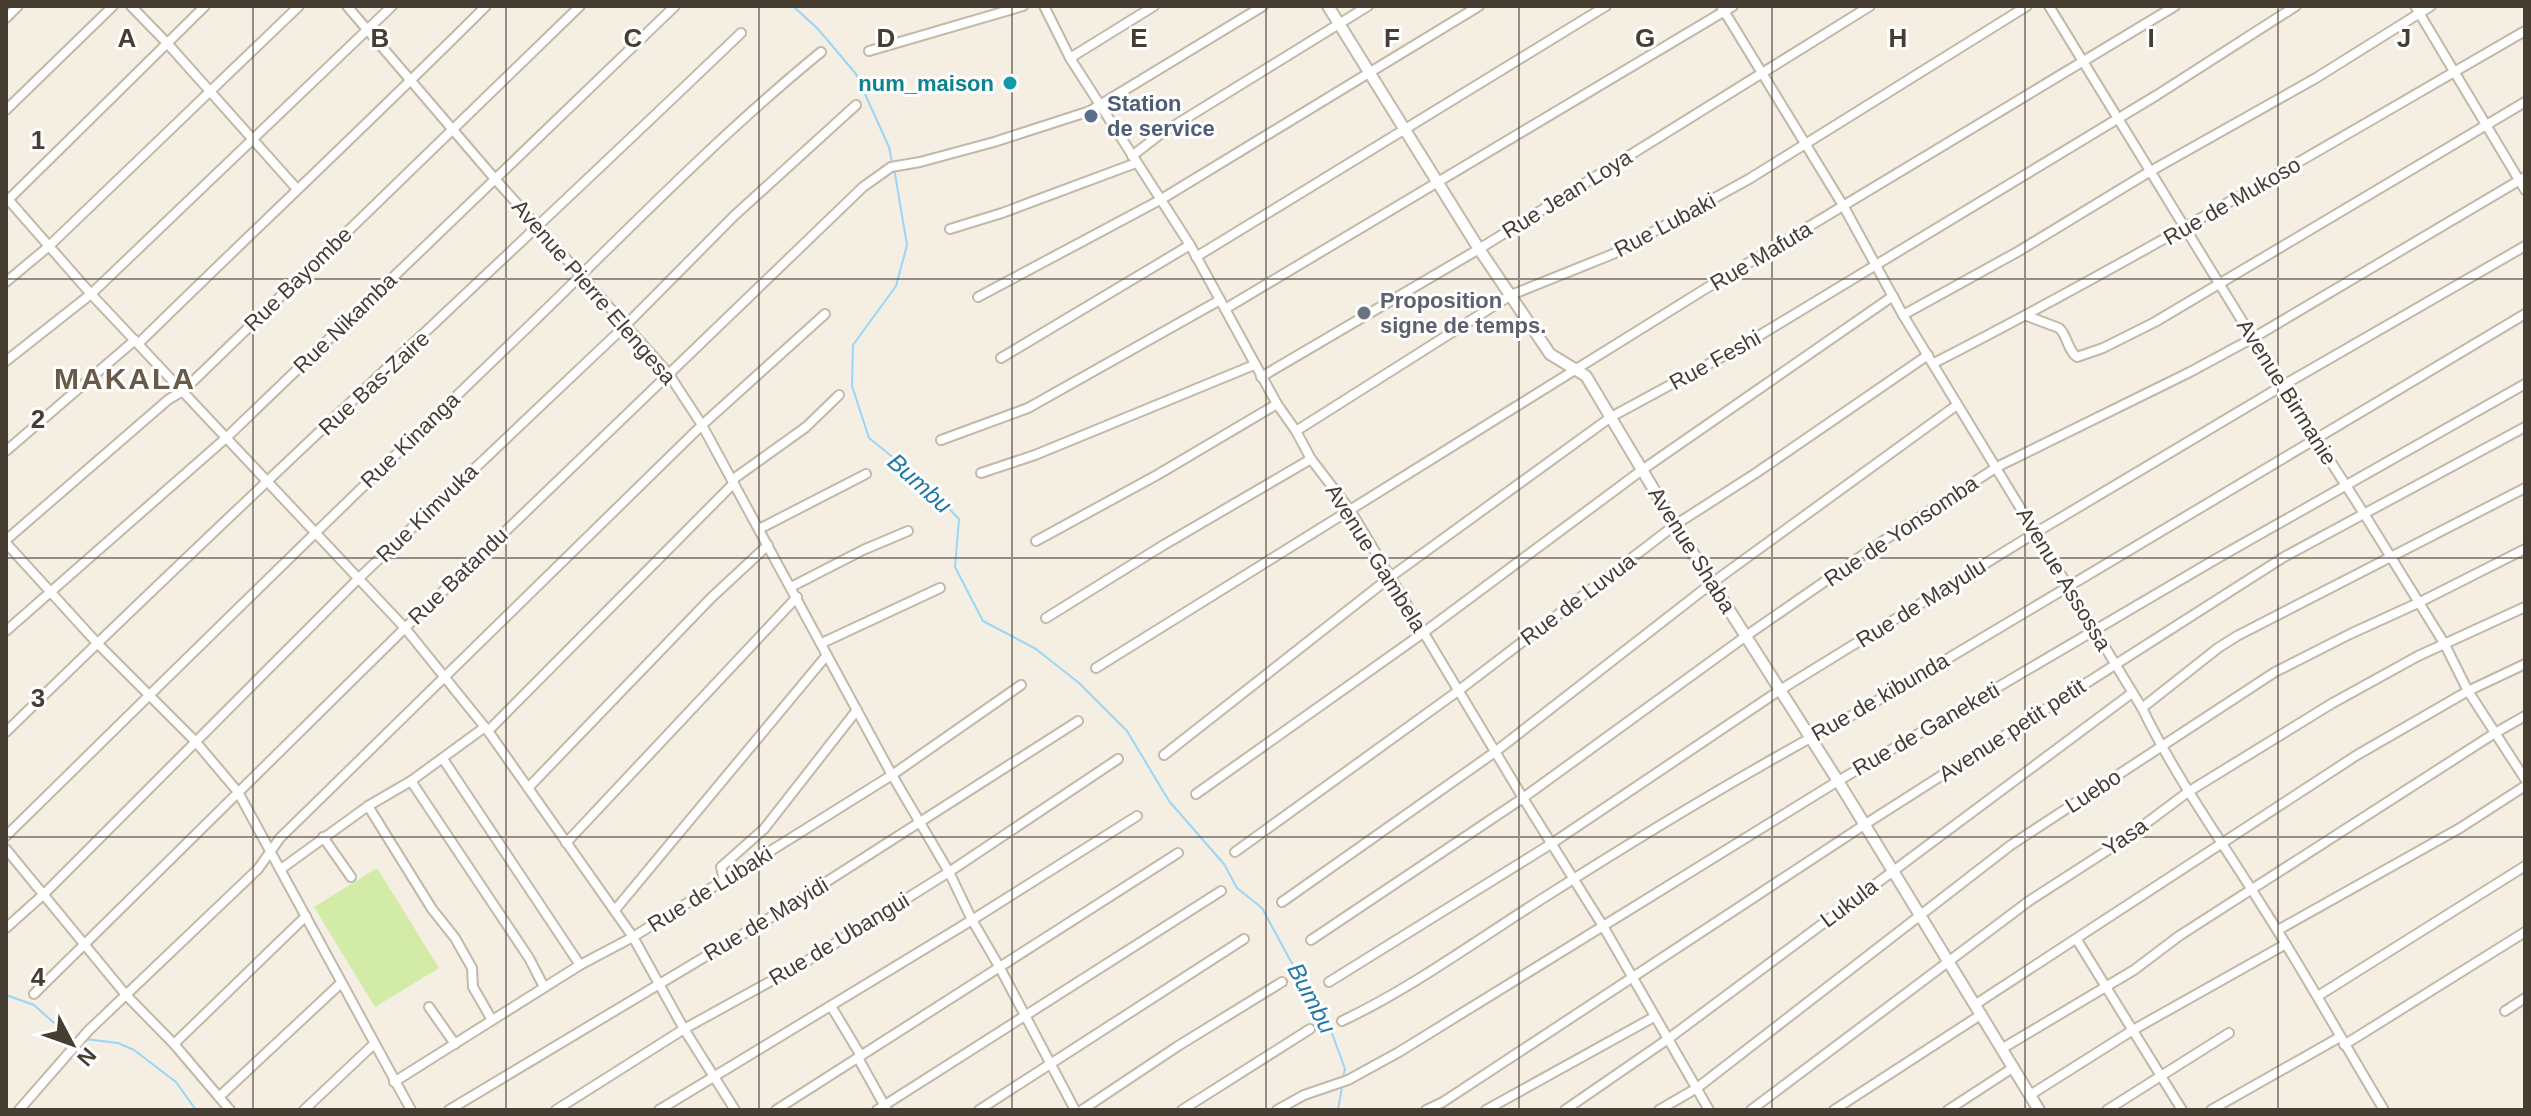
<svg xmlns="http://www.w3.org/2000/svg" width="2531" height="1116" font-family="Helvetica,sans-serif">
<rect width="100%" height="100%" fill="#f4eee3"/>
<path fill="#d2eca8" d="M377,868L439,968L375,1007L314,907Z"/>
<g fill="none" stroke-linecap="round" stroke-linejoin="round">
<g stroke="#99d6f7" stroke-width="2">
<path d="M793,6L818,29L856,74L889,147L892,162"/>
<path d="M894,168L907,245L896,286L853,345L852,386L869,438L925,483L959,519L955,567L983,621L1036,649L1079,683L1127,731L1169,801L1224,864L1237,888L1262,908L1289,958L1329,1025L1345,1069L1343,1077"/>
<path d="M6,995L34,1005L71,1038L78,1039"/>
<path d="M85,1039L118,1043L134,1050L176,1082L196,1110"/>
<path d="M1338,1110L1342,1087"/>
</g>
<g stroke="#c3b8a8" stroke-width="12">
<g id="minor">
<path d="M131,6L167,43L297,189"/>
<path d="M347,6L495,179L668,373L702,425L892,775L949,872L972,920L1000,968L1075,1110"/>
<path d="M1044,6L1070,58L1190,245L1277,404L1296,431L1311,459L1350,510L1523,798L1603,926L1709,1110"/>
<path d="M1721,6L1844,207L1903,315L2142,708C2176,778 2221,840 2262,906C2305,973 2343,1042 2384,1110"/>
<path d="M2049,6L2282,386L2363,512L2444,643L2468,691L2525,779"/>
<path d="M2415,6L2525,190"/>
<path d="M6,18L18,6"/>
<path d="M869,51L1023,6"/>
<path d="M1070,58L1154,6"/>
<path d="M6,110L113,6"/>
<path d="M1132,156L1159,135L1368,6"/>
<path d="M6,197L91,294L405,628L488,731L633,937L684,1029L735,1110"/>
<path d="M8,200L205,6"/>
<path d="M950,229L1002,213L1136,163"/>
<path d="M1196,257L1606,6"/>
<path d="M6,282L48,247L299,6"/>
<path d="M978,297L1160,200L1479,6"/>
<path d="M1225,309L1733,6"/>
<path d="M1903,315L2019,251L2149,172L2316,78L2431,6"/>
<path d="M2027,316L2059,328C2068,336 2067,350 2077,357L2103,348L2155,322L2525,102"/>
<path d="M139,343C254,230 372,120 486,6"/>
<path d="M1001,358L1190,245"/>
<path d="M6,361L91,294L392,6"/>
<path d="M1934,363C2135,260 2329,144 2525,31"/>
<path d="M1261,377L1479,249L1870,6"/>
<path d="M1296,431L1511,295L1613,254L1749,179L2027,6"/>
<path d="M941,440L1028,408L1220,300"/>
<path d="M6,451L135,340"/>
<path d="M981,473L1035,455L1254,365"/>
<path d="M732,480L806,427L839,395"/>
<path d="M759,529L866,474"/>
<path d="M6,540L169,399L183,391L580,6"/>
<path d="M1036,541L1157,475L1277,404"/>
<path d="M6,543L97,643L195,741L238,792L411,1110"/>
<path d="M791,587L863,550L908,531"/>
<path d="M1046,618L1162,546L1311,459"/>
<path d="M6,631L226,438L675,6"/>
<path d="M822,643L940,588"/>
<path d="M1096,668L1705,289L2175,6"/>
<path d="M2142,708L2218,648L2237,636L2525,488"/>
<path d="M488,731L734,483"/>
<path d="M6,732C248,495 497,267 741,33"/>
<path d="M1164,755L1389,578L1611,417L1742,346L2157,95L2296,6"/>
<path d="M443,759L580,965"/>
<path d="M411,781L529,958L544,987"/>
<path d="M528,788L711,598L768,545"/>
<path d="M1196,794L1423,633L1642,470L1893,296"/>
<path d="M368,806L432,909L455,938L472,968L473,987L492,1020"/>
<path d="M6,836C180,665 354,494 530,325C625,233 718,136 821,52"/>
<path d="M323,837L351,877"/>
<path d="M566,843L797,597"/>
<path d="M6,849L126,995L174,1044L230,1110"/>
<path d="M1235,852L1458,691L1675,525L1756,473L1928,355"/>
<path d="M281,869L368,806L411,781L485,727"/>
<path d="M724,880L721,867L764,829L857,710"/>
<path d="M1282,902L1495,752L1712,583L1957,405"/>
<path d="M615,910L827,655"/>
<path d="M6,928L44,894L359,578L626,325L734,216L856,105"/>
<path d="M2278,930L2460,828L2525,786"/>
<path d="M1311,940L1523,798L1746,636L1886,539L1997,467L2190,372L2253,338L2525,177"/>
<path d="M2077,940L2182,1110"/>
<path d="M1329,982L1551,844L1780,690L2035,533L2282,386L2525,246"/>
<path d="M34,994L405,628L863,187L891,167L920,162L994,142L1090,111L1263,6"/>
<path d="M2318,996L2525,866"/>
<path d="M1976,1004L2357,755L2468,691L2525,664"/>
<path d="M831,1006L861,1056"/>
<path d="M429,1007L455,1044"/>
<path d="M2505,1011L2525,998"/>
<path d="M1342,1021C1412,988 1480,938 1545,897C1647,832 1753,768 1860,711L2525,314"/>
<path d="M174,1044L306,916"/>
<path d="M2344,1045L2525,932"/>
<path d="M2003,1048L2134,970L2179,936L2495,733L2525,716"/>
<path d="M858,1058L887,1110"/>
<path d="M394,1082L580,965L633,937L892,775L1021,685"/>
<path d="M2030,1095L2133,1030L2286,944"/>
<path d="M219,1097L340,984"/>
<path d="M19,1110L88,1031L258,869L280,838L702,425L825,314"/>
<path d="M304,1110L374,1044"/>
<path d="M449,1110L773,916L1078,721"/>
<path d="M556,1110L684,1029L802,964L949,872L1118,759"/>
<path d="M659,1110L972,920L1137,816"/>
<path d="M776,1110L1178,853"/>
<path d="M877,1110L1221,891"/>
<path d="M979,1110L1244,939"/>
<path d="M1082,1110L1178,1046L1282,982"/>
<path d="M1182,1110L1310,1029"/>
<path d="M1277,1110L1304,1095L1348,1080L1399,1052L1838,781L2216,559L2525,384"/>
<path d="M1426,1110L1443,1102L1864,825L2284,557L2525,427"/>
<path d="M1486,1110L1654,1017"/>
<path d="M1565,1110L1668,1039L2132,693"/>
<path d="M1659,1110L1697,1088L2011,845L2275,672L2350,634L2418,603L2525,549"/>
<path d="M1751,1110L2029,901L2125,839L2188,792L2331,704L2418,656L2525,607"/>
<path d="M1834,1110L1982,1014"/>
<path d="M1948,1110L2014,1067"/>
<path d="M2107,1110L2229,1033"/>
<path d="M2211,1110L2340,1037"/>
</g>
</g>
<g stroke="#c3b8a8" stroke-width="14">
<path id="tertiary" d="M1328,6L1479,249L1550,354L1586,376L1675,525L1838,781L2039,1110"/>
</g>
<use href="#minor" stroke="#fff" stroke-width="8"/>
<use href="#tertiary" stroke="#fff" stroke-width="10"/>
</g>
<path fill="none" stroke="#463d33" stroke-width="2" stroke-opacity="0.55" d="M253,6V1110M506,6V1110M759,6V1110M1012,6V1110M1266,6V1110M1519,6V1110M1772,6V1110M2025,6V1110M2278,6V1110M6,279H2525M6,558H2525M6,837H2525"/>
<circle fill="#0f9aa8" stroke="#fff" stroke-width="3" cx="1010" cy="83" r="8"/>
<circle fill="#5c6f8a" stroke="#fff" stroke-width="3" cx="1091" cy="116" r="8"/>
<circle fill="#6b7280" stroke="#fff" stroke-width="3" cx="1364" cy="313" r="8"/>
<g text-anchor="middle" dominant-baseline="central" stroke-width="6" stroke-linejoin="round" paint-order="stroke">
<g font-size="22" font-weight="bold" fill="#0d838f" stroke="#fff" text-anchor="end">
<text x="994" y="83">num_maison</text>
</g>
<g font-size="22" font-weight="bold" fill="#4e5e75" stroke="#fff" text-anchor="start">
<text x="1107" y="103">Station<tspan x="1107" dy="25">de service</tspan></text>
</g>
<g font-size="22" fill="#463d33" stroke="#fff">
<text transform="translate(1567 194) rotate(-32)">Rue Jean Loya</text>
<text transform="translate(2232 201) rotate(-30)">Rue de Mukoso</text>
<text transform="translate(1665 225) rotate(-28)">Rue Lubaki</text>
<text transform="translate(1761 256) rotate(-31)">Rue Mafuta</text>
<text transform="translate(298 279) rotate(-44)">Rue Bayombe</text>
<text transform="translate(594 292) rotate(49)">Avenue Pierre Elengesa</text>
<text transform="translate(345 323) rotate(-44)">Rue Nikamba</text>
<text transform="translate(1715 360) rotate(-29)">Rue Feshi</text>
<text transform="translate(374 383) rotate(-43)">Rue Bas-Zaire</text>
<text transform="translate(2287 392) rotate(58)">Avenue Birmanie</text>
<text transform="translate(410 440) rotate(-44)">Rue Kinanga</text>
<text transform="translate(427 513) rotate(-44)">Rue Kimvuka</text>
<text transform="translate(1901 531) rotate(-34)">Rue de Yonsomba</text>
<text transform="translate(1692 550) rotate(58)">Avenue Shaba</text>
<text transform="translate(1376 558) rotate(58)">Avenue Gambela</text>
<text transform="translate(458 576) rotate(-44)">Rue Batandu</text>
<text transform="translate(2064 579) rotate(59)">Avenue Assossa</text>
<text transform="translate(1578 599) rotate(-37)">Rue de Luvua</text>
<text transform="translate(1921 603) rotate(-32)">Rue de Mayulu</text>
<text transform="translate(1880 697) rotate(-30)">Rue de kibunda</text>
<text transform="translate(1926 729) rotate(-30)">Rue de Ganeketi</text>
<text transform="translate(2012 730) rotate(-33)">Avenue petit petit</text>
<text transform="translate(2093 791) rotate(-33)">Luebo</text>
<text transform="translate(2125 837) rotate(-35)">Yasa</text>
<text transform="translate(710 889) rotate(-32)">Rue de Lubaki</text>
<text transform="translate(1849 903) rotate(-37)">Lukula</text>
<text transform="translate(766 919) rotate(-31)">Rue de Mayidi</text>
<text transform="translate(839 939) rotate(-31)">Rue de Ubangui</text>
</g>
<g font-size="22" font-weight="bold" fill="#5b616d" stroke="#fff" text-anchor="start">
<text x="1380" y="300">Proposition<tspan x="1380" dy="25">signe de temps.</tspan></text>
</g>
<g font-size="24" font-style="italic" fill="#2078ab" stroke="#fff">
<text transform="translate(920 483) rotate(42)">Bumbu</text>
<text transform="translate(1312 998) rotate(62)">Bumbu</text>
</g>
<g font-size="30" font-weight="bold" letter-spacing="2" fill="#6a5b49" stroke="#fff">
<text x="125" y="378">MAKALA</text>
</g>
</g>
<g font-size="26" text-anchor="middle" font-weight="bold" fill="#463d33" stroke="#fff" stroke-width="6" stroke-linejoin="round" paint-order="stroke">
<text x="127" y="47">A</text>
<text x="380" y="47">B</text>
<text x="633" y="47">C</text>
<text x="886" y="47">D</text>
<text x="1139" y="47">E</text>
<text x="1392" y="47">F</text>
<text x="1645" y="47">G</text>
<text x="1898" y="47">H</text>
<text x="2151" y="47">I</text>
<text x="2404" y="47">J</text>
<text x="38" y="149">1</text>
<text x="38" y="428">2</text>
<text x="38" y="707">3</text>
<text x="38" y="986">4</text>
</g>
<rect width="2531" height="1116" fill="none" stroke="#463d33" stroke-width="16"/>
<g transform="translate(72 1044) rotate(131)" stroke="#ffffff" stroke-width="6" paint-order="stroke">
<path d="M0-6L14 30L0 20L-14 30Z" fill="#463d33"/>
<text y="-12" font-size="22" font-weight="bold" text-anchor="middle" fill="#463d33">N</text>
</g>
</svg>
